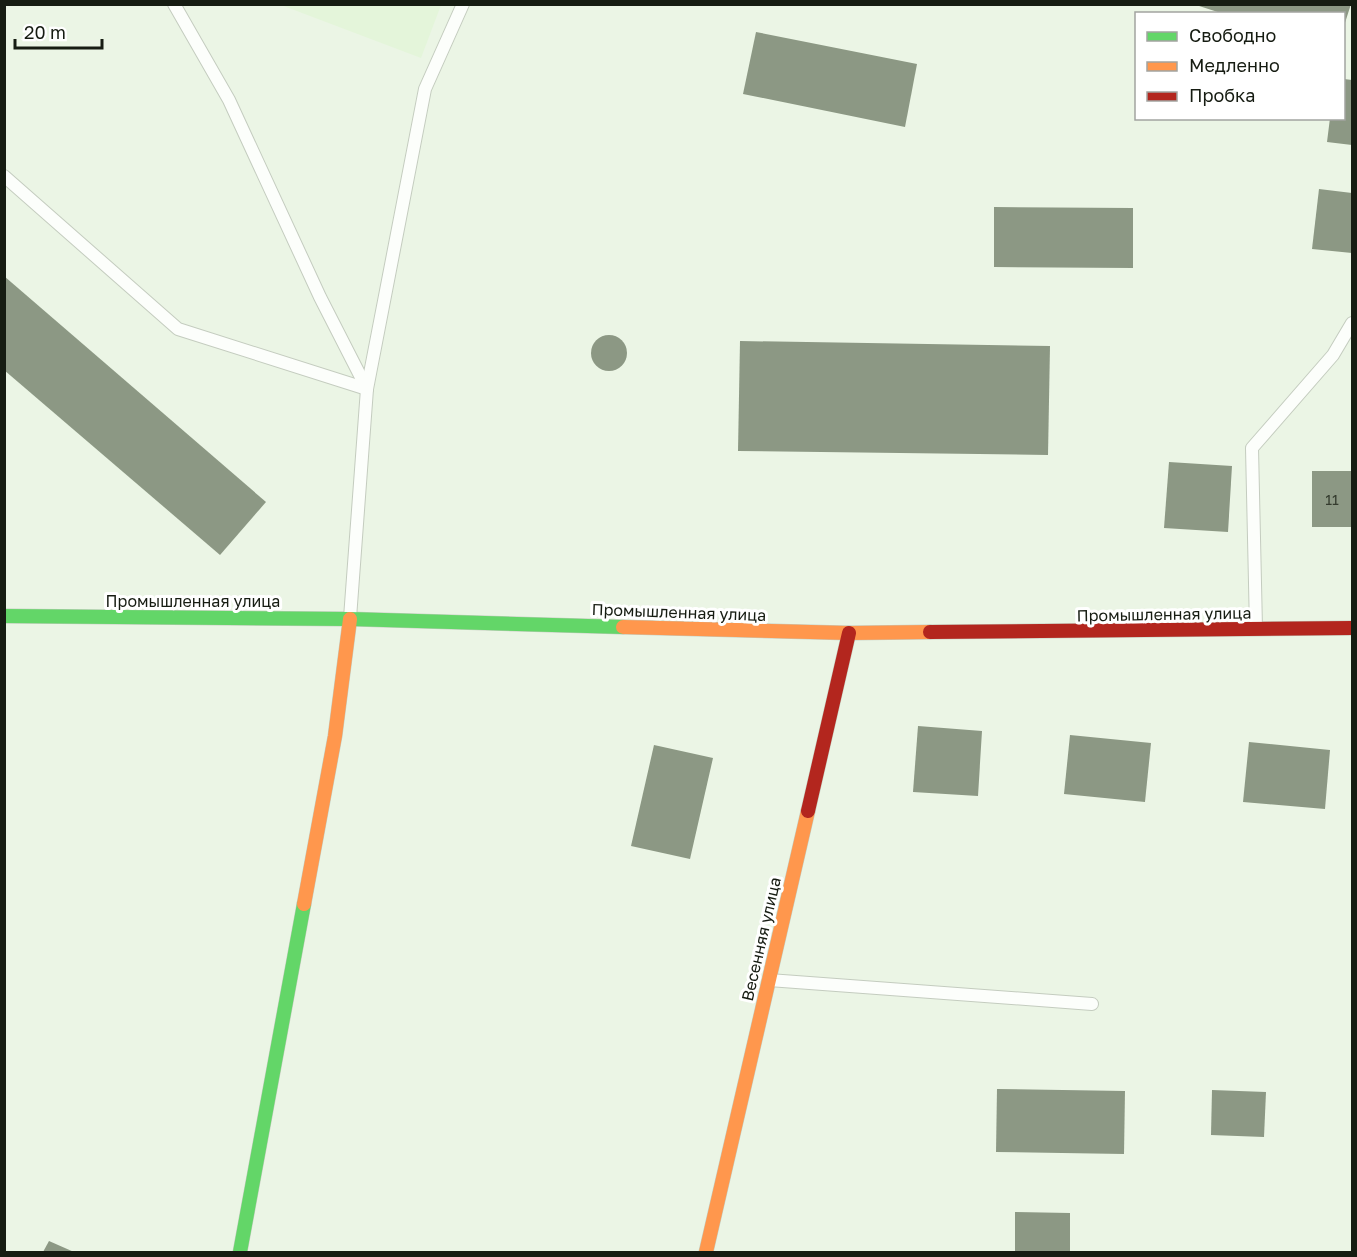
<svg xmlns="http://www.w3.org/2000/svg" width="1357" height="1257" font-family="'Golos Text',sans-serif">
<rect width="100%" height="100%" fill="#ebf5e5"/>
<path fill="#e4f5da" d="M281,5H441L421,58Z"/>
<g fill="#8c9884">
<path d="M1351,4L1344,26V14H1224L1196,5Z"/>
<path d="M756,32L917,64L905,127L743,94Z"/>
<path d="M1344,79L1352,80V145L1327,142L1330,118H1344Z"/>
<path d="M1319,189L1352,193V253L1312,249Z"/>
<path d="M994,207L1133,208V268L994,267Z"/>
<path d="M4,276L266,502L220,555L4,370Z"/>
<circle cx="609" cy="353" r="18"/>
<path d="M740,341L1050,346L1048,455L738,451Z"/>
<path d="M1169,462L1232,466L1228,532L1164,528Z"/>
<rect x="1312" y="471" width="40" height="56"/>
<path d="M918,726L982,731L978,796L913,792Z"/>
<path d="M1070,735L1151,743L1145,802L1064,794Z"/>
<path d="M1249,742L1330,750L1325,809L1243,802Z"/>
<path d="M654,745L713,758L690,859L631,846Z"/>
<path d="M997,1089L1125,1091L1124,1154L996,1152Z"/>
<path d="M1212,1090L1266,1092L1264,1137L1211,1135Z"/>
<path d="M1015,1212L1070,1213V1252H1015Z"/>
<path d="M49,1241L74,1252H43Z"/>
</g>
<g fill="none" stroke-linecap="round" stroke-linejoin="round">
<g stroke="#c4ccbf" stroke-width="14">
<g id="lane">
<path d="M174,4L229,100L320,297L367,389"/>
<path d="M4,176L178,329L367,389"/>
<path d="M350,618L367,389L425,89L463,4"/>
<path d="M1256,628L1252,448L1333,355L1352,323"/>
<path d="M769,980L1092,1004"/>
</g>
</g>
<g stroke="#c4ccbf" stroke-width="15">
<g id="fast">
<path d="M4,616L350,619L623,627"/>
<path d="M240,1252L304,904"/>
</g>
</g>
<g stroke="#c4ccbf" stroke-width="15">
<g id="slow">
<path d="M623,627L849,633L930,632"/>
<path d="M304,904L335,736L350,619"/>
<path d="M706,1252L808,811"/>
</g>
</g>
<g stroke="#c4ccbf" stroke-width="15">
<g id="jam">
<path d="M930,632L1352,628"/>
<path d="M808,811L849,633"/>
</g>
</g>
<use href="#lane" stroke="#fcfefb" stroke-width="12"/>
<use href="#fast" stroke="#63d668" stroke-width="14"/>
<use href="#slow" stroke="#ff974d" stroke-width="14"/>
<use href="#jam" stroke="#b3261e" stroke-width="14"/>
</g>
<g text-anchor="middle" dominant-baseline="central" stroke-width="6" stroke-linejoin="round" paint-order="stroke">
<g font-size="14" fill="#343b2e">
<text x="1332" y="499">11</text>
</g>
<g font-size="16" fill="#161c12" stroke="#fff">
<text x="193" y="601">Промышленная улица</text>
<text transform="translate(679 612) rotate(2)">Промышленная улица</text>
<text transform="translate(1164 614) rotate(-1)">Промышленная улица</text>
<text transform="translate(761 939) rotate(-77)">Весенняя улица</text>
</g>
</g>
<rect width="1357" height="1257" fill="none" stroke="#161c12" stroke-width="12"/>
<rect x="1135" y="12" width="210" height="108" fill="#ffffff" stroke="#a2a4a0" stroke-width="1.5"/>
<rect x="1147" y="32" width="30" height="9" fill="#63d668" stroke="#a2a4a0" stroke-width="1.5"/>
<text x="1189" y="42" font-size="18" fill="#161c12">Свободно</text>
<rect x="1147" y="62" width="30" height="9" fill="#ff974d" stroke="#a2a4a0" stroke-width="1.5"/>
<text x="1189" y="72" font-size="18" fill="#161c12">Медленно</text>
<rect x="1147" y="92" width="30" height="9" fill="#b3261e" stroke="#a2a4a0" stroke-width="1.5"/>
<text x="1189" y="102" font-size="18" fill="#161c12">Пробка</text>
<path d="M15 39v9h87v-9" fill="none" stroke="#161c12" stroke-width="3"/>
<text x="24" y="39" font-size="18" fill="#161c12" stroke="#ffffff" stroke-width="4.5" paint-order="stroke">20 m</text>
</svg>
